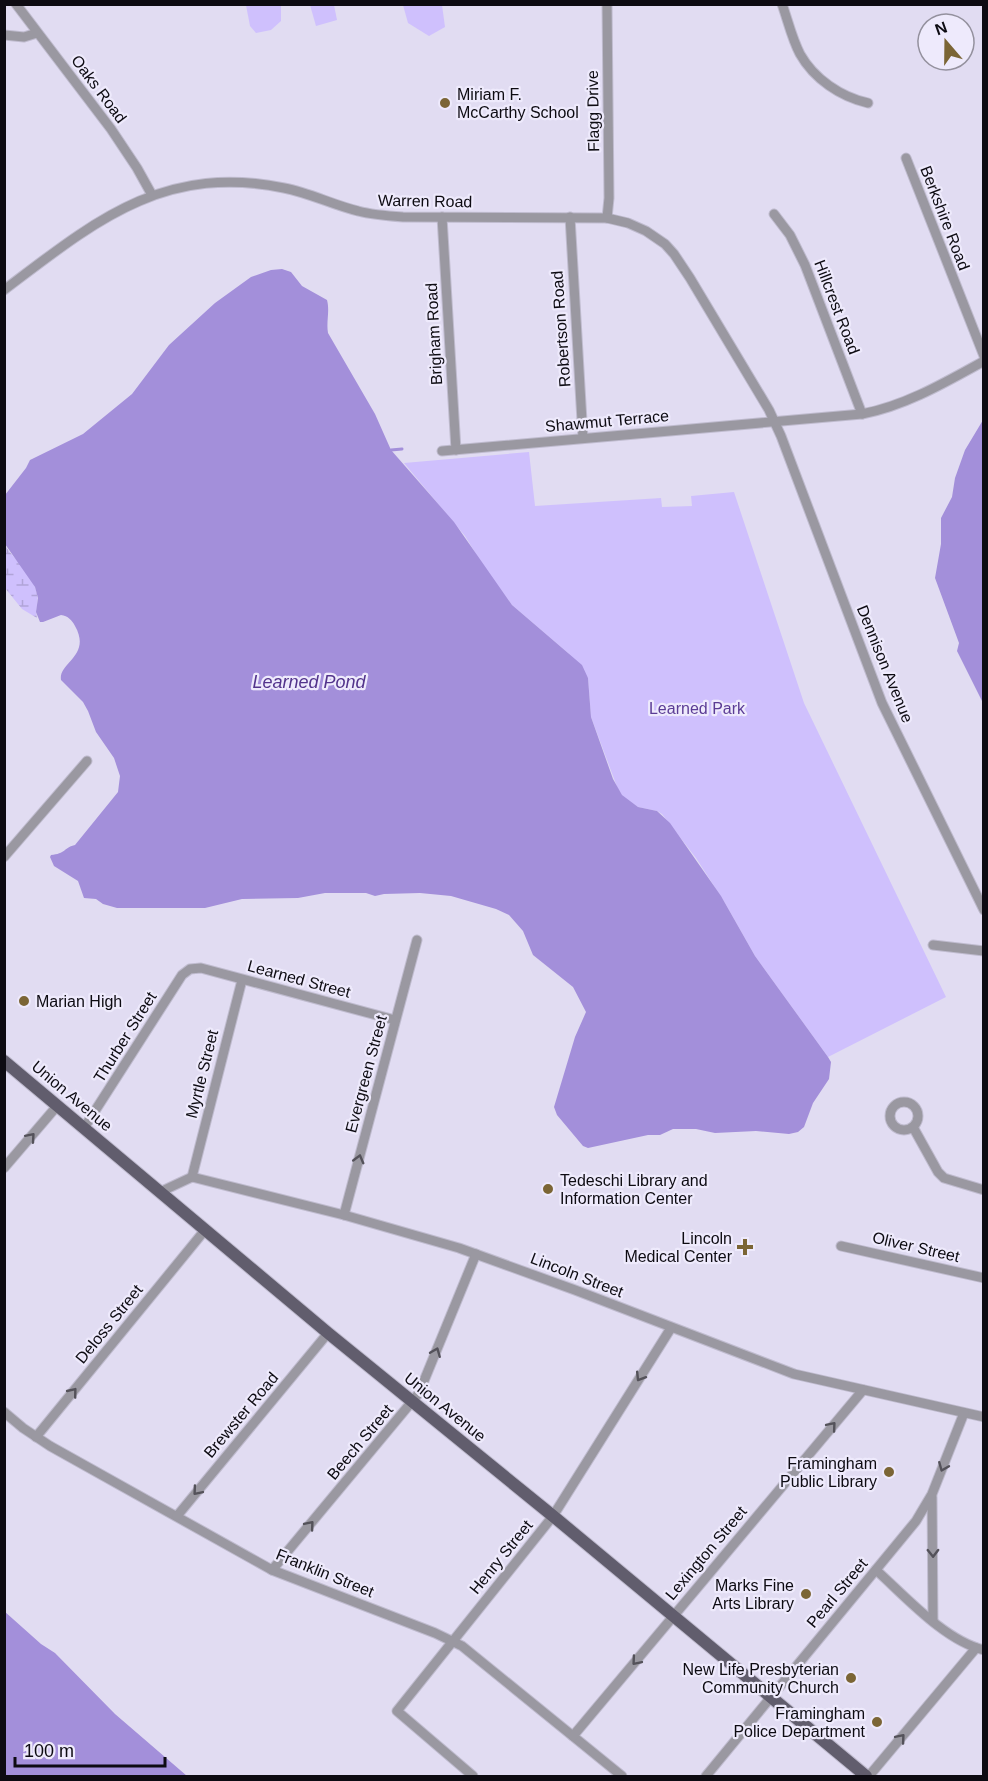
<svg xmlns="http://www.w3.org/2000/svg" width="988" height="1781" font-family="Arial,sans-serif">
<defs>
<pattern id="wetland-marsh" width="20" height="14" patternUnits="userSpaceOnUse" patternTransform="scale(1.5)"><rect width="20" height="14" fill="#cfc0fd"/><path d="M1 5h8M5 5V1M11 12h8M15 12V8" fill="none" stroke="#b1a4d8"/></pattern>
</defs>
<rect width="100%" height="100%" fill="#e1dcf2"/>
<path fill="url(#wetland-marsh)" d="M4,544C15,561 33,574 37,594C39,602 35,610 37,618L22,609L5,588Z"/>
<g fill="#cfc0fd">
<path d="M246,5H281V21L271,30L256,33L250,26Z"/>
<path d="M310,5H334L337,20L316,26Z"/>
<path d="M403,5H442L445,27L429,36L408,23Z"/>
<path d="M529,452L535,506L661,498L662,507L692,506L691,496L734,492L804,703L946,997L828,1057L755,956L725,903L696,858L662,814L657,811L638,807L623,797L619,792L591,717L588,678L568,653L512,605L484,567L465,536L404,463Z"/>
</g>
<g fill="#a38fda">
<path d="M282,269L291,272L302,286L327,300C330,311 326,322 328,333L375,414L391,450L454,522L512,605L582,665L588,678L591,717L613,779L622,795L638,807L657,811L670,823L721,896L755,956L828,1057L831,1062L829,1079L813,1103L804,1127L798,1132L789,1134L756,1131L715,1133L696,1129H673L660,1135H648L588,1148L583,1146L557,1115L554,1107L575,1037L586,1012L573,987L533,955L523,931L509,915L496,909L451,896L420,893L384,894L375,896L366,893H325L298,898L242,899L205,908H117L103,904L96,899L84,898L78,881L54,866L50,857L51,855C65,854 65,847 75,845L118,792L120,776L114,758L96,732L88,711L83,702L61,680C58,663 92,656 75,626C72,620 68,616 61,615L43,622H40L36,612L38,598L35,587L5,544V495L26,468L30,460L83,434L132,394L169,345L215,303L251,277L271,270Z"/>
<path d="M983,420V703L957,651L959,643L935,578L941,544V518L952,497L955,478L965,450Z"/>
<path d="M4,1611L41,1644L55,1653L115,1714L187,1776H5Z"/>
</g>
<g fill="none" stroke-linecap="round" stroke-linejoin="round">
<path stroke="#a38fda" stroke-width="3" d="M391,450L402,449"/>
<g stroke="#bfbbce" stroke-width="11">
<g id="minor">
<path d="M16,4L111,129L137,168L152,195"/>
<path d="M607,4L609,198L607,218"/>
<path d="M782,4C788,21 792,39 800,54C814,79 841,97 868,103"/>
<path d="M4,35L24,37L37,33"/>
<path d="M906,158L984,356"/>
<path d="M774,214L790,235L805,265L862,414"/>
<path d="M442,217L456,450"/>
<path d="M570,217L583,438"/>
<path d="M4,290C94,222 163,163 284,188C310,193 333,205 358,211C373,215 388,216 403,217L607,218L628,223L646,231L665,244L674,254L690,278L769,410L781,436L882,703L984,910"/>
<path d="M442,451L862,414C905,406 946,382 984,361"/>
<path d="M4,857L87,761"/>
<path d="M933,945L984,951"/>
<circle cx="904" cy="1116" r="14"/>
<path d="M913,1127L938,1172L944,1178L984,1190"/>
<path d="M84,1128L182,975L190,969L201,968L395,1020"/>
<path d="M4,1168L57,1106"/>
<path d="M192,1177L242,980"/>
<path d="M160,1192L192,1177L344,1215L459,1248L575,1290L794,1374L984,1417"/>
<path d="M344,1215L417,940"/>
<path d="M841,1246L984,1278"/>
<path d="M4,1412L23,1428L50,1446L272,1570L435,1633L462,1646L622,1776"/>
<path d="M36,1437L205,1230"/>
<path d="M932,1497L933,1620"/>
<path d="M177,1516L328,1333"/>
<path d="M272,1570L419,1393L476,1254"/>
<path d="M876,1570C905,1596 945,1641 984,1650"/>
<path d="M573,1736L863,1390"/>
<path d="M473,1776L397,1711L553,1516L671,1328"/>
<path d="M706,1776L916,1521L932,1494L964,1413"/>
<path d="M869,1776L976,1648"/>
</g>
</g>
<g stroke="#bfbbce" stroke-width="14">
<path id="major" d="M4,1061L328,1333L553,1516L866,1776"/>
</g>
<use href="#minor" stroke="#9a98a1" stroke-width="9"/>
<use href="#major" stroke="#615d6d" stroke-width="12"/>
</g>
<defs><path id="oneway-chevron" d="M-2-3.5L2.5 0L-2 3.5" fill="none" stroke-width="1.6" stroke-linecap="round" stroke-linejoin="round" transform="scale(1.5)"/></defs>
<g stroke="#54525a">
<use href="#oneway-chevron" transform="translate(31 1137) rotate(-49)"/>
<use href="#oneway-chevron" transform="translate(359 1159) rotate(-75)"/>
<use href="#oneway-chevron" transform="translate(436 1352) rotate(-68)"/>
<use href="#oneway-chevron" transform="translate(640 1377) rotate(122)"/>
<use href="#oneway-chevron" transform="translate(73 1392) rotate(-51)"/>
<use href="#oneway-chevron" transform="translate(832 1426) rotate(-50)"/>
<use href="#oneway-chevron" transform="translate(943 1467) rotate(112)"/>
<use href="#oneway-chevron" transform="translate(197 1491) rotate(130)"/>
<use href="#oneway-chevron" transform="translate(310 1525) rotate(-50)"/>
<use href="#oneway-chevron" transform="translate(933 1553) rotate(89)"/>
<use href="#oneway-chevron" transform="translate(636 1661) rotate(130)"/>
<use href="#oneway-chevron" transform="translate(901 1738) rotate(-50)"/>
</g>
<g fill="#7b6535" stroke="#eeeafc" stroke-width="2">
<circle cx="445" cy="103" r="6"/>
<circle cx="24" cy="1001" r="6"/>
<circle cx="548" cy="1189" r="6"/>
<path d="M742 1238h6v6h6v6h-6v6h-6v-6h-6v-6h6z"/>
<circle cx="889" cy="1472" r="6"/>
<circle cx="806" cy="1594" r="6"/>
<circle cx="851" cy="1678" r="6"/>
<circle cx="877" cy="1722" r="6"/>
</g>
<g text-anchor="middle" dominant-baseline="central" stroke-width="4.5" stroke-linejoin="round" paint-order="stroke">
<g font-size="16" fill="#0d0b12" stroke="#eeeafc">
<text transform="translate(99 89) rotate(53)">Oaks Road</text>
<text transform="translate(593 111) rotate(-91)">Flagg Drive</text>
<text transform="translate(425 201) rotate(1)">Warren Road</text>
<text transform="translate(945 218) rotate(69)">Berkshire Road</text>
<text transform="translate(837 307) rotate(69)">Hillcrest Road</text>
<text transform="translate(561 329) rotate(-94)">Robertson Road</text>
<text transform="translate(434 334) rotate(-93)">Brigham Road</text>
<text transform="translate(607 421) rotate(-5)">Shawmut Terrace</text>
<text transform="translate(885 664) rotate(68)">Dennison Avenue</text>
<text transform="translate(299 979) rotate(15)">Learned Street</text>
<text transform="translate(125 1037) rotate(-58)">Thurber Street</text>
<text transform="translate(202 1074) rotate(-76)">Myrtle Street</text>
<text transform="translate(366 1074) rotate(-75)">Evergreen Street</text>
<text transform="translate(72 1096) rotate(40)">Union Avenue</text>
<text transform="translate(916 1247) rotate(13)">Oliver Street</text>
<text transform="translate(577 1275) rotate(21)">Lincoln Street</text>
<text transform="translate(109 1324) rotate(-51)">Deloss Street</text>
<text transform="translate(445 1407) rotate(39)">Union Avenue</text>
<text transform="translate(241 1415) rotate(-50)">Brewster Road</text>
<text transform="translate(360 1442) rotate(-50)">Beech Street</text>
<text transform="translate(706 1553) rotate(-50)">Lexington Street</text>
<text transform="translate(501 1557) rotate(-51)">Henry Street</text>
<text transform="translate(325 1573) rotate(22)">Franklin Street</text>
<text transform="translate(837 1593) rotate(-50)">Pearl Street</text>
</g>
<g font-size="16" fill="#0d0b12" stroke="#eeeafc" text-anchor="end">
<text x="457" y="94" text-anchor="start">Miriam F.<tspan x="457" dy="18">McCarthy School</tspan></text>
<text x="36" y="1001" text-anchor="start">Marian High</text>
<text x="560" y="1180" text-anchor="start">Tedeschi Library and<tspan x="560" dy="18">Information Center</tspan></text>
<text x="732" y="1238">Lincoln<tspan x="732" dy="18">Medical Center</tspan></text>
<text x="877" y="1463">Framingham<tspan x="877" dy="18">Public Library</tspan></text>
<text x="794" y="1585">Marks Fine<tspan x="794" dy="18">Arts Library</tspan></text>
<text x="839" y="1669">New Life Presbyterian<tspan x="839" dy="18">Community Church</tspan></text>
<text x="865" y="1713">Framingham<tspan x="865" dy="18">Police Department</tspan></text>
</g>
<g font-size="16" fill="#5b3c95" stroke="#eeeafc">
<text x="697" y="708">Learned Park</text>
</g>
<g font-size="18" font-style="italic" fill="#53348c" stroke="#eeeafc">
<text x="309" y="682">Learned Pond</text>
</g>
</g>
<rect width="988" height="1781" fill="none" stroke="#0d0b12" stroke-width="12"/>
<g transform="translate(946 42) rotate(340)"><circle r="28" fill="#eeeafc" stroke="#94919e" stroke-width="1.5"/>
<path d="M0-4.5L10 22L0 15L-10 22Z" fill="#7b6535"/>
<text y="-9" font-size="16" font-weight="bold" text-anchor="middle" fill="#0d0b12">N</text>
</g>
<path d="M15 1757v9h150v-9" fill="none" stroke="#0d0b12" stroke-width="3"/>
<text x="24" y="1757" font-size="18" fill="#0d0b12" stroke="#eeeafc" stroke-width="4.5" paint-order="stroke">100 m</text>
</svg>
